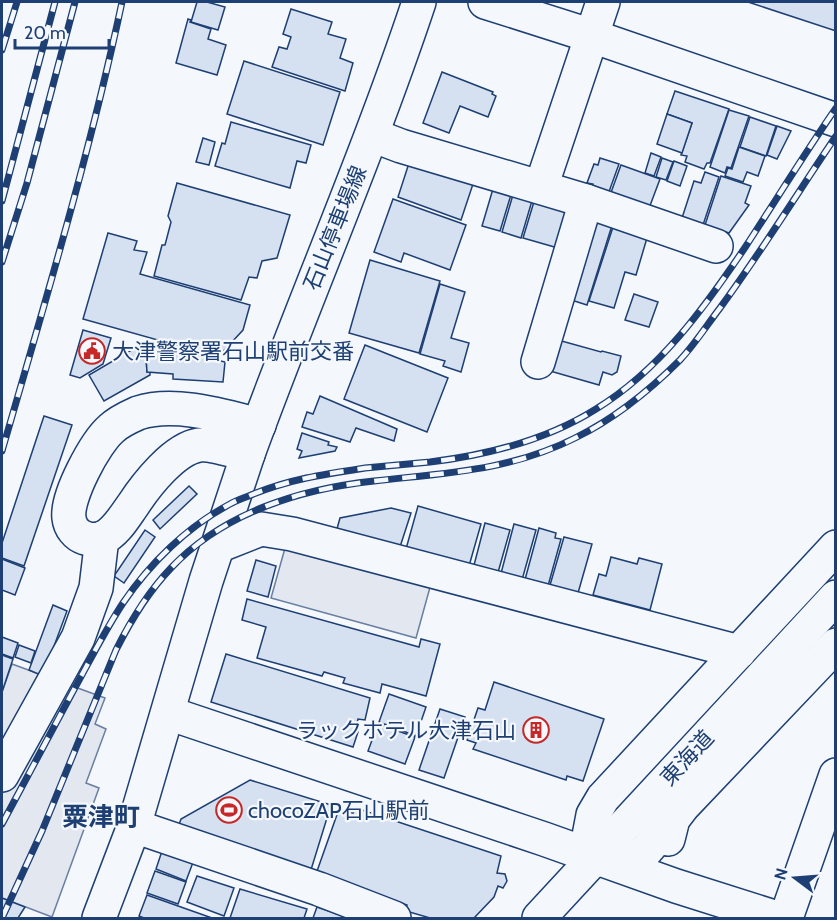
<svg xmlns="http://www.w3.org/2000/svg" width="837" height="920" font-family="Cabin,'Noto Sans JP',sans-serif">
<rect width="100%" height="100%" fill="#f4f7fb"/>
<g fill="#e3e8f0" stroke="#687fa3" stroke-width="1.5">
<path d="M287,541L432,580L416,638L271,598Z"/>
<path d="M12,664L105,698L95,724L106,729L86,783L99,788L52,917L2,898V692Z"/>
</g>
<g fill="#d5e0f0" stroke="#1d3f73" stroke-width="1.5">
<path d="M197,2H207L225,7L218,30L191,22Z"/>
<path d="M748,2H836V31Z"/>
<path d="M291,9L332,22L328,34L346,39L340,58L353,63L345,91L272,67L279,47L287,49L291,37L283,34Z"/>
<path d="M188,19L191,20L190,22L211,29L208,39L226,45L217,75L176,63Z"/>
<path d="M244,61L340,92L323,145L227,114Z"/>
<path d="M442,72L493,92L492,94L496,96L488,117L460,106L449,133L423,123Z"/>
<path d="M675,91L729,109L710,163H707L704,169L685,162L687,156L681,155L692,123L667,114Z"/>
<path d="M729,110L749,116L731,168L727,167L725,173L710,167Z"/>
<path d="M667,114L692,123L682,153L657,144Z"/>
<path d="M750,117L776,126L766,156L740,147Z"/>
<path d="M231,122L311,145L306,163L297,161L290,188L215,166L222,143L225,144Z"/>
<path d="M777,126L791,131L777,159L767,155Z"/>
<path d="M203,138L215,142L209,165L196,162Z"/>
<path d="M739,147L765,156L758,176L747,172L743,182L725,176L728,168L732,169Z"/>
<path d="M651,153L661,157L654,176L645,173Z"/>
<path d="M600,158L619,164L606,200L590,193L593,184L587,183L594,164L598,165Z"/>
<path d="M662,158L673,162L666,180L656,177Z"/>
<path d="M410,160L473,184L461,220L398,197Z"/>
<path d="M674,161L687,166L680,186L667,181Z"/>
<path d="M621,165L660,179L648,211L609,198Z"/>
<path d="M705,172L719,177L703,225L682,218L694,181L701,183Z"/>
<path d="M721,176L751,186L745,203L749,205L729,233L705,225Z"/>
<path d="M495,182L513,188L500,231L482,226Z"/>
<path d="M177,183L290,215L277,258L262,261L257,278L249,277L241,300L154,276L162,245H165L171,222L168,216Z"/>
<path d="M515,188L534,194L521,238L502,232Z"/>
<path d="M536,195L571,206L558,248L523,238Z"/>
<path d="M393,199L466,225L450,270L404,253L401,262L374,252Z"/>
<path d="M590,212L614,219L587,305L565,298Z"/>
<path d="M613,227L647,238L636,275L625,272L614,308L589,301Z"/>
<path d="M108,233L137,241L134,250L147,252L140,274L250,305L243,330L218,357L83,319Z"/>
<path d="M370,260L440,281L419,353L349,333Z"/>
<path d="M440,284L465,292L451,338L469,343L461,372L443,366L445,361L420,354Z"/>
<path d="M634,294L658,302L649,327L625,320Z"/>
<path d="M83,330L111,338L103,364L80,378L70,375Z"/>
<path d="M558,340L601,352L602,351L621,356L617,372L612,375L603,372L599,385L550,371Z"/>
<path d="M145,342L147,372H150V375L104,401L89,375Z"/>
<path d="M145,342L225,362L223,382L173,379V374L147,372Z"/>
<path d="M365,345L448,378L427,432L344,399Z"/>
<path d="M320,396L397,429L394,441L356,428L350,442L302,427L307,412L313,414Z"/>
<path d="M44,416L72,425L24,566L2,558V543Z"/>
<path d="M302,433L329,442L328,445L337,447L335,451L299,458L302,451L297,449Z"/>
<path d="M189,486L197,494L160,529L153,520Z"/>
<path d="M418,506L481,524L469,566L406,549Z"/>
<path d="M391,508L411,513L398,553L335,536L340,518Z"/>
<path d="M485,523L510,530L497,576L473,569Z"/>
<path d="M514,524L536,530L520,587L499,581Z"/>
<path d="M539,528L556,533L555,538L561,539L546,593L523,587Z"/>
<path d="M145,530L155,537L124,583L114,576Z"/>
<path d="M564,537L592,544L576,600L548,592Z"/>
<path d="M611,557L637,564L639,558L662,564L650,610L593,595L599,574L606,576Z"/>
<path d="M2,559L25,568L15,595L2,590Z"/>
<path d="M256,560L276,566L268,597L247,591Z"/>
<path d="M247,599L419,647L421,639L440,644L426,696L382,684L380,693L343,683L345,678L324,672L322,676L257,658L266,627L242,620Z"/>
<path d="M53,605L67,611L43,676L29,670Z"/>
<path d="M2,637L18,643L13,658L2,654Z"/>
<path d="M19,645L35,651L31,663L15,657Z"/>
<path d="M226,654L370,698L365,720L358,719L355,731L358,732L353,747L211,702Z"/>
<path d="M2,655L13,659L2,692Z"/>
<path d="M494,682L604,719L583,781L567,776L566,780L473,749L476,743L467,740L478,708L485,710Z"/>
<path d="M389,694L426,707L416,736L379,722Z"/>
<path d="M440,709L465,717L444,778L419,770Z"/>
<path d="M378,724L415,737L405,764L368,751Z"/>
<path d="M250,780L331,805L310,873L177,830L181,819Z"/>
<path d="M356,808L501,856L497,873L505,874L507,881L503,888L498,886L494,897L474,918H430L406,911L407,905L316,874L339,809L353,813Z"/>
<path d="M164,845L195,857L186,881L156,869Z"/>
<path d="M155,871L186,882L178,904L147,893Z"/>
<path d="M197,876L234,888L224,916L187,902Z"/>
<path d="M240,889L307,909L304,918H230Z"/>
<path d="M147,895L212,918H144L139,916Z"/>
<path d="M2,898L25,907L18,918H2Z"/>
<path d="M317,907L349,918H313Z"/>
</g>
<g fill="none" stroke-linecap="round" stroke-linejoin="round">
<g stroke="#1d3f73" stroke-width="36">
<g id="minor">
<path d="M372,135L401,146L586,201L716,246"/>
<path d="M541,187L603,2"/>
<path d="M538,362L586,201"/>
<path d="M218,546L261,529L292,534L739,652"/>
<path d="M168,713L544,839L676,886L777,918"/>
<path d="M2,775L78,638L96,588L102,538"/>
<path d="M673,819L643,854L626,859L595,857L589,836L593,815L603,798L836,547"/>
<path d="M134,826L319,889L394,918"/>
<path d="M668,839L673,819L683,806L836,645"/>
<path d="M99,918L134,826L206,581L248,454C236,452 210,443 199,445C174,449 146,485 133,505C125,516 116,532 103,538C98,540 90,540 85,538C76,535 70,527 69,518C66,497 95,443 111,429C118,422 129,417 138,413C175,401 223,416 259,425"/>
<path d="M786,918L836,775"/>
</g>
</g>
<g stroke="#1d3f73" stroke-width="36">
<g id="major">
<path d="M485,2L592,36L836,120"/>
<path d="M248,454C303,303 368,155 419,2"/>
</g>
</g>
<g stroke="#1d3f73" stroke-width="36">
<path id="highway" d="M539,918L836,597"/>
</g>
<use href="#minor" stroke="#f4f7fb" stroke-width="33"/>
<use href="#major" stroke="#f4f7fb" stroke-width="33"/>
<use href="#highway" stroke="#f4f7fb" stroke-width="33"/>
<g stroke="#1d3f73" stroke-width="7">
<g id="rail">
<path d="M2,50L17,2"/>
<path d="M2,201L55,2"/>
<path d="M2,262L27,183L75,2"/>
<path d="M2,451C45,302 90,153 122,2"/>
<path d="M2,824C25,781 48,738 71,695C88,664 104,632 123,603C150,563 187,527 230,504C237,500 244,498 251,495C290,479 325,474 365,468C387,466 408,464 430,462C487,455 547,440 596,409C660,370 705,307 746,246C776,200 805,153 836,108"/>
<path d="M2,918L42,831L116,650C131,620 148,592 171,568C223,513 300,489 374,481C444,473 510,471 575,438C614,419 649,391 680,360C695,344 707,325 720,308C761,252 797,194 836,136"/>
</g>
</g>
<use href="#rail" stroke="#f4f7fb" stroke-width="4.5" stroke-dasharray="14" stroke-linecap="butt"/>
</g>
<defs>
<g id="civic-ring" transform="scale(1.35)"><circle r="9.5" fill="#f4f7fb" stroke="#c62828" stroke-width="1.5"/><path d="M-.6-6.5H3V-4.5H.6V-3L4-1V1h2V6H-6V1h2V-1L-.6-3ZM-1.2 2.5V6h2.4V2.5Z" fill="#c62828"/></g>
<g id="building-ring" transform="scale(1.35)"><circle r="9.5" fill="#f4f7fb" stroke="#c62828" stroke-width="1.5"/><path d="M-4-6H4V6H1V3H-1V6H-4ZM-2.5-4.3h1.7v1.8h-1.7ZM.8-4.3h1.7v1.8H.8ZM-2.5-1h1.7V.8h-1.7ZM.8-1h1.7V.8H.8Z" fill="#c62828"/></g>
<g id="stadium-ring" transform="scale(1.35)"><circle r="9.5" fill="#f4f7fb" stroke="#c62828" stroke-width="1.5"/><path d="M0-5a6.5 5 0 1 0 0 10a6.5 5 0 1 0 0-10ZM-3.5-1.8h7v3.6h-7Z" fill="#c62828"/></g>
</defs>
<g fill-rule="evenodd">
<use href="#civic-ring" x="92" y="351"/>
<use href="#building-ring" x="536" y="730"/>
<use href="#stadium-ring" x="229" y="810"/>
</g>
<g text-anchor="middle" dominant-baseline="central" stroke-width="4.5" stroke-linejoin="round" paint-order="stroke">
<g font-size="22" fill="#1d3f73" stroke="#f4f7fb">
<text transform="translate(335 228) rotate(-68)">石山停車場線</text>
<text transform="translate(687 758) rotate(-47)">東海道</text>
</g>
<g font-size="22" fill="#1d3f73" stroke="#f4f7fb" text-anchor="start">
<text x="112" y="351">大津警察署石山駅前交番</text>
<text x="516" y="730" text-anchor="end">ラックホテル大津石山</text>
<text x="248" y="810">chocoZAP石山駅前</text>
</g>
<g font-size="26" font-weight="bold" fill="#1d3f73" stroke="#f4f7fb">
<text x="101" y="817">粟津町</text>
</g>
</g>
<rect width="837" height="920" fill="none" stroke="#1d3f73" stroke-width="6"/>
<g transform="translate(795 878) rotate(286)" stroke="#f4f7fb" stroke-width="4.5" paint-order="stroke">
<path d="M0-4.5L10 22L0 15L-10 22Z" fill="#1d3f73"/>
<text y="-9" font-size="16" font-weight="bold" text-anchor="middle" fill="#1d3f73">N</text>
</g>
<path d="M15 39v9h94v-9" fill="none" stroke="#1d3f73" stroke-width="3"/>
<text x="24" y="39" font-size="18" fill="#1d3f73" stroke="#f4f7fb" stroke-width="4.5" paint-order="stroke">20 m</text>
</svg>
